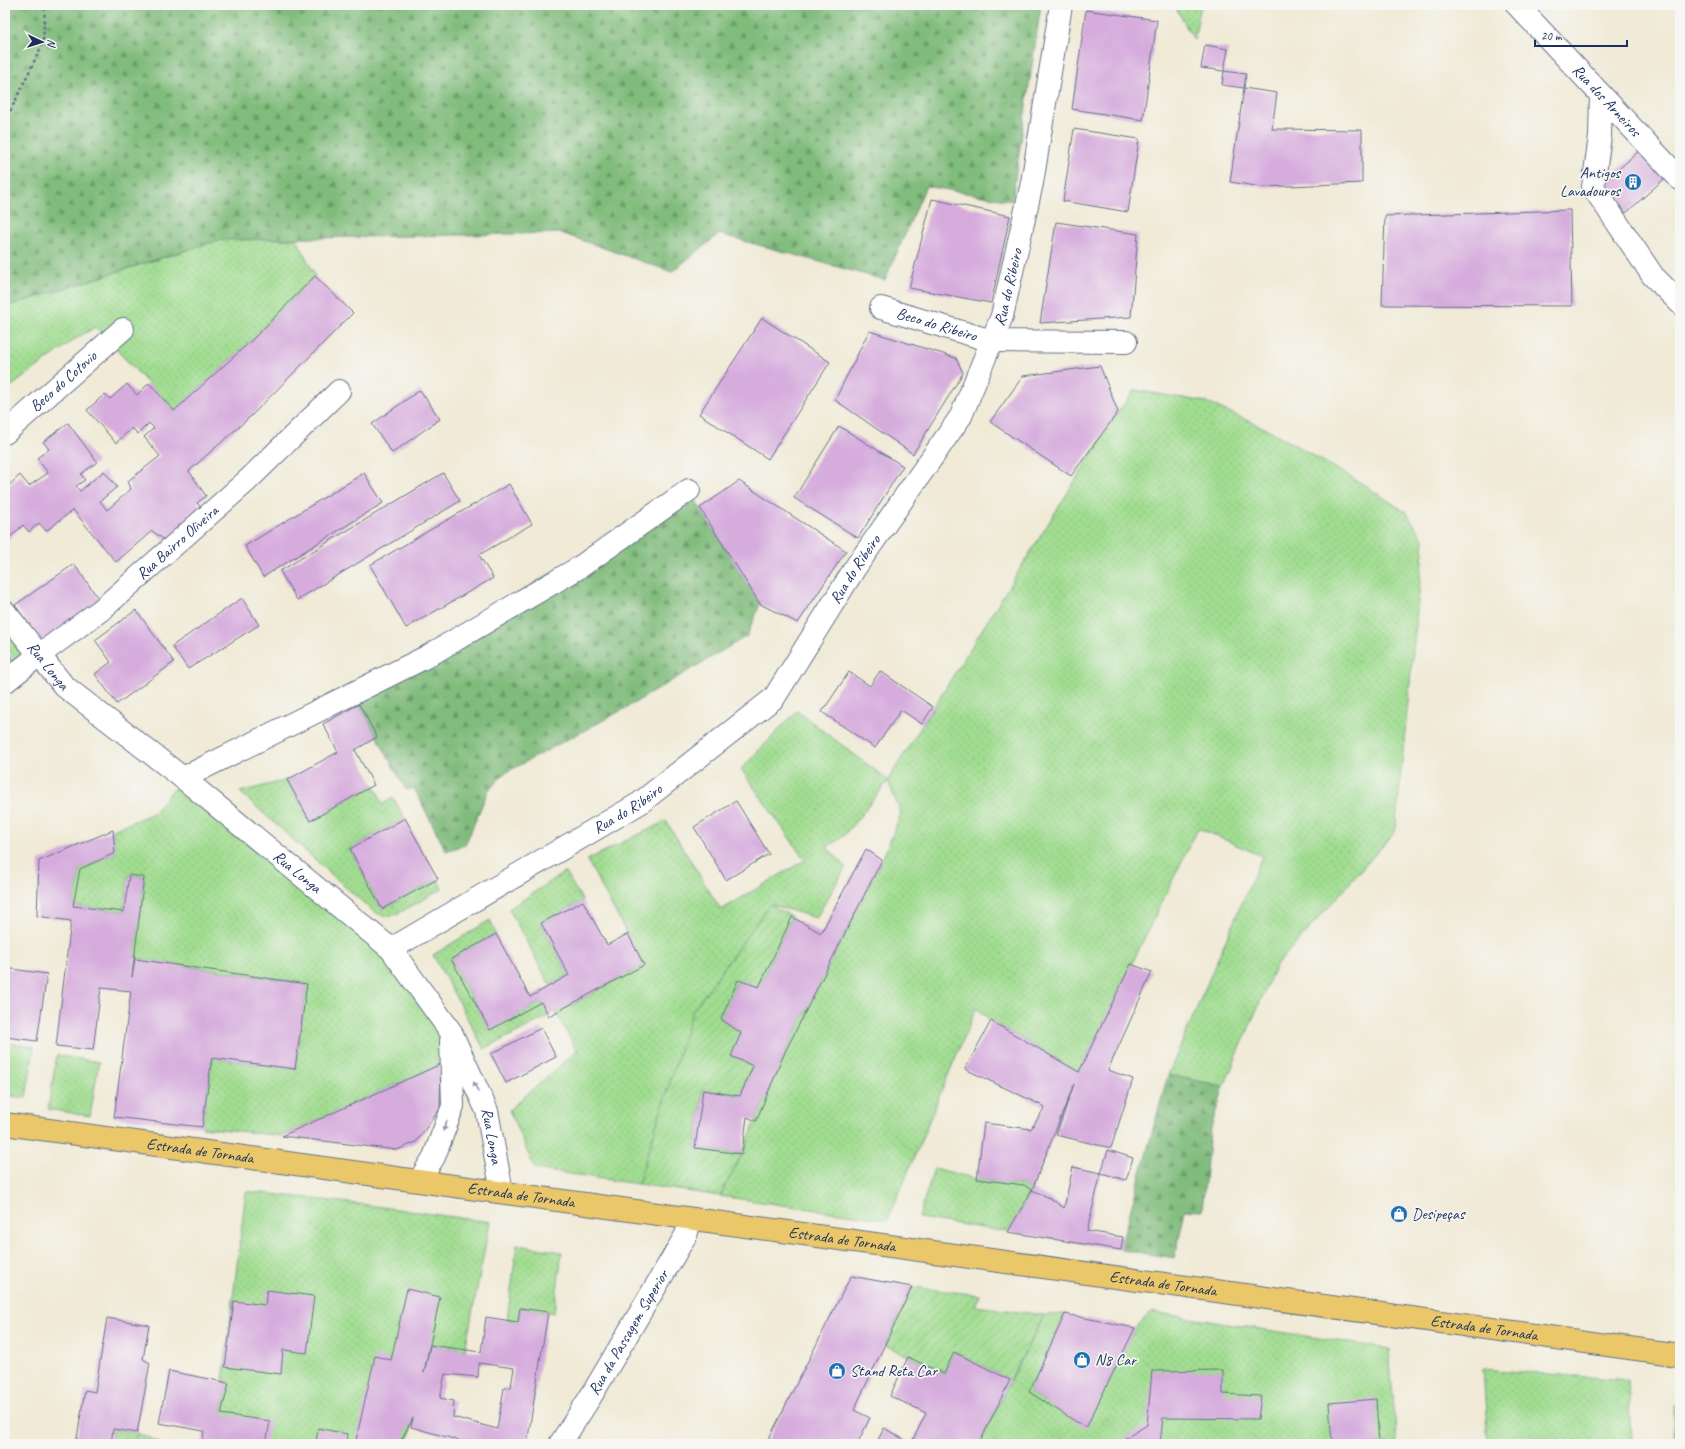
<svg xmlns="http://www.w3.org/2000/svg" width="1685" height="1449" font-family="Caveat,sans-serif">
<defs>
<pattern id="grass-dots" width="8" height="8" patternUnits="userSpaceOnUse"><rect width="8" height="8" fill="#a1dd91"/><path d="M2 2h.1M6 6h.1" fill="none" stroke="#8abe7f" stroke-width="1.8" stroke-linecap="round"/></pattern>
<pattern id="forest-firs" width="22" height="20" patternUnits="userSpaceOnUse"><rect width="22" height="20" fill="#80bc7b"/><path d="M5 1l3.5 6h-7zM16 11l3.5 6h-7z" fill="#689968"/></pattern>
<pattern id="garden-furrows" width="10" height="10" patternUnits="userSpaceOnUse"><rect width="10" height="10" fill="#a1dd91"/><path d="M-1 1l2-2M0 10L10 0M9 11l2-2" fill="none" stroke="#8abe7f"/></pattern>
</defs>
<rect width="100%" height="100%" fill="#f6f6f2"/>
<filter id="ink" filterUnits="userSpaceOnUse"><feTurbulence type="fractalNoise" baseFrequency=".025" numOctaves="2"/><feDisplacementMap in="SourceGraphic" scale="8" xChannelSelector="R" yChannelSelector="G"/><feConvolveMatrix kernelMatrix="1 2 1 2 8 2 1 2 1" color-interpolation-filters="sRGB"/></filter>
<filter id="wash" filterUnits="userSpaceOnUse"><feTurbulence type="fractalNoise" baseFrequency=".012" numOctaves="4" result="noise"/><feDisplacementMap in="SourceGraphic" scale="16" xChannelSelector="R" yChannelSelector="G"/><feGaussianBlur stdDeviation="0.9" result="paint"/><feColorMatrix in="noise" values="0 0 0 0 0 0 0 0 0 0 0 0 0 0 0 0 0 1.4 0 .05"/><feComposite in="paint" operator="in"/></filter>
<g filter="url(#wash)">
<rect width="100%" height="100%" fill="#f0ead6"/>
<g fill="url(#grass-dots)" stroke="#5e8678">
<path d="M1174,5H1201L1194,40Z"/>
<path d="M297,239L315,276L252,340L174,411L95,327L75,339L5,391V307L219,240Z"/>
<path d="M1135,390L1206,402L1271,431L1366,486L1407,513L1424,541L1395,832L1275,967L1224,1086L1168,1075L1262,856L1198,828L1079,1072L991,1021L976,1008L888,1220L720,1196L742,1154L785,1052L882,860L901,814L888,781L843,837L827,847L846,867L816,918L770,904L692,1012L638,1184L535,1169L509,1110L577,1051L556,1013L644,965L587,860L666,821L721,910L805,860L741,769L797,711L888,780L1118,412Z"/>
<path d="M5,612L39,655L5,678Z"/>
<path d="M183,778L391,949L451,1032L441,1064L282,1136L202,1127L212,1058L295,1069L307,984L134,958L144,877L129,875L124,912L73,906L80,869L115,853L113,830L153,813Z"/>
<path d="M287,780L310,821L374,785L383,804L393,798L405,818L350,849L382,909L438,879L442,889L397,914L385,917L370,909L240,792Z"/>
<path d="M565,872L583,901L541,923L569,975L550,985L509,909Z"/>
<path d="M490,920L496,934L451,959L489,1030L541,1002L549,1016L484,1049L433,955Z"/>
<path d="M5,1042L34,1047L26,1098L5,1095Z"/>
<path d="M57,1055L99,1062L90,1116L48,1109Z"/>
<path d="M934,1168L977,1179L1024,1185L1032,1190L1008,1232L919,1218Z"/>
<path d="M246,1191L367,1205L490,1222L465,1350L430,1345L408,1444H217L221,1414L229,1383L223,1381Z"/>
<path d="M517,1245L562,1252L554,1313L520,1308L518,1322L507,1320Z"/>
<path d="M1151,1312L1389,1349L1397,1444H979L1044,1315L1065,1314L1029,1392L1086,1427L1135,1328Z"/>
<path d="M1483,1369L1628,1380L1631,1444H1488Z"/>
<path d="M137,1433L159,1442V1444H135Z"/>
</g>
<g fill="url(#forest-firs)" stroke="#4e766c">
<path d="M5,5H1041L1012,201L926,186L885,280L719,234L672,272L561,233L219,240L5,307Z"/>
<path d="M689,490L760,604L747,636L626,708L505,773L488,791L465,845L446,851L414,788L406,790L359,704L351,694Z"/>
<path d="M1168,1075L1224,1086L1210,1131L1202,1211L1185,1210L1175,1258L1121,1250L1123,1237Z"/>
</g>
<g fill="url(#garden-furrows)" stroke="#5e8678">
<path d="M770,904L792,917L759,987L738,980L721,1019L741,1033L732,1056L753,1066L740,1096L703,1090L695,1148L742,1154L720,1196L638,1184L692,1012Z"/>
<path d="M912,1287L980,1295L975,1306L1044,1315L1010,1380L954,1352L944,1374L885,1345Z"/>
<path d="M1673,1405L1680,1406V1444H1676Z"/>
<path d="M113,1429L137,1433L135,1444H111Z"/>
</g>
<g id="blocks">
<g fill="#d6acdd" fill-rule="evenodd">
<path d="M1086,10L1157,20L1143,120L1072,109Z"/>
<path d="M1205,45L1228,49L1224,71L1201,68Z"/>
<path d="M1224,71L1246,74L1244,88L1222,85Z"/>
<path d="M1244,88L1277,93L1272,129L1362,130V183L1263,187L1230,182Z"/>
<path d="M1074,129L1139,139L1128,212L1063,201Z"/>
<path d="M1640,150L1665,178L1626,213L1601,185Z"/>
<path d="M932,199L1010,216L991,303L909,288Z"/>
<path d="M1570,210L1572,306L1382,305L1385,216Z"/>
<path d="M1056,222L1138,234L1131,317L1040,323Z"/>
<path d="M315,276L353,313L251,416L189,471L206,496L197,503L205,512L166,541L152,531L116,562L73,510L46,531L39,523L29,532L23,525L5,542V489L20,475L29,486L48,473L37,458L49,449L43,442L68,423L97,462L81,474L85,480L76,486L80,491L104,471L117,487L100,501L107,510L131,489L128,481L160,456L144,437L154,428L149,423L138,434L132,428L116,443L87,410L105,394L110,399L127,384L137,395L149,383L174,411L252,340Z"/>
<path d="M762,318L830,362L768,459L699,414Z"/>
<path d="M869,331L956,358L963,373L913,454L835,400Z"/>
<path d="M1100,366L1118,412L1071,476L990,422L1023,376Z"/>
<path d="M420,390L440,419L392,453L372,424Z"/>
<path d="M839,426L903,466L858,538L794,498Z"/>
<path d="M364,473L383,503L263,577L245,546Z"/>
<path d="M443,473L460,501L297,600L280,571Z"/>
<path d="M739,481L846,551L798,623L760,604L700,508Z"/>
<path d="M509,484L532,524L479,555L493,578L406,628L370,565Z"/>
<path d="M74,564L100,601L41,642L15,605Z"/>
<path d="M242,598L259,625L188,669L172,646Z"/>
<path d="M136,610L174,662L117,704L95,674L111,662L95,640Z"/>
<path d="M5,648L16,665L5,672Z"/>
<path d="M880,671L933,707L922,724L901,710L875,748L822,712L849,672L870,686Z"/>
<path d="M359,704L377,737L355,750L374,785L310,821L287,780L338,752L323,724Z"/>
<path d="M736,801L769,854L726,880L694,827Z"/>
<path d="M405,818L438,879L382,909L350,849Z"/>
<path d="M113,830L115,853L80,869L73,906L124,912L129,875L144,877L132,977L135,959L307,984L295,1069L212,1058L202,1127L114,1117L131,991L101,988L93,1050L56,1046L71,921L37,916L39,861Z"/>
<path d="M866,849L882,860L785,1052L756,1121L747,1117L742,1154L695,1148L703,1090L740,1096L753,1066L731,1056L741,1033L721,1019L738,980L759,987L792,917L821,933Z"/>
<path d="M583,901L607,945L628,934L644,965L549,1016L541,1002L490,1030L451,959L496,934L530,997L569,975L541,923Z"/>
<path d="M1131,964L1152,972L1108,1070L1133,1079L1111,1148L1056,1135L1074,1084L1032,1190L1024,1185L977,1179L984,1123L1031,1129L1045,1107L965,1069L991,1021L1079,1072Z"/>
<path d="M5,968L47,974L37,1041L5,1037Z"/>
<path d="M541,1028L556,1057L506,1083L491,1054Z"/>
<path d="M441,1064L440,1109L416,1142L397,1150L282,1136Z"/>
<path d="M1108,1150L1133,1158L1126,1180L1101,1173Z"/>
<path d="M1073,1167L1101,1173L1087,1231L1123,1237L1121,1250L1008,1232L1032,1190L1050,1198L1064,1208Z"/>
<path d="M851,1276L912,1287L854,1410L870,1418L857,1444H766Z"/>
<path d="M407,1289L440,1297L424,1373L430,1345L481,1352L486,1317L518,1322L520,1308L548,1312L527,1444H472L411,1427L413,1418L399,1444H372L356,1440L375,1356L391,1360ZM479,1363L514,1368L511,1387L504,1388L497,1429L453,1417L454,1401L440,1398L445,1374L478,1377Z"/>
<path d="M267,1290L314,1296L307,1353L283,1350L281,1374L225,1367L234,1301L265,1305Z"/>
<path d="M1065,1314L1135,1328L1086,1428L1029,1392Z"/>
<path d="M107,1318L149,1325L143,1359L150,1363L137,1433L113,1429L111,1444H76L85,1390L95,1392Z"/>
<path d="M954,1352L1010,1380L979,1444H911L926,1413L890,1396L908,1357L944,1374Z"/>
<path d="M1223,1370V1394L1261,1396L1258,1419L1163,1418L1160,1444H1116L1147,1425L1152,1371Z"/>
<path d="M169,1371L229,1383L221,1414L270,1421L266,1444H202L204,1431L159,1423Z"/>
<path d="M1376,1399L1379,1444H1332L1329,1403Z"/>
<path d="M318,1428L347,1434L346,1444H316Z"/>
<path d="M884,1428L910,1443V1444H876Z"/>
<path d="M1537,1438L1564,1443V1444H1536Z"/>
</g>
</g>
</g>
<g filter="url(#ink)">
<use href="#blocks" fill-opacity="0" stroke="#667088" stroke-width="1"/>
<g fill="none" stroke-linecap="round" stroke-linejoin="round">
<g stroke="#667088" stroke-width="24">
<g id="street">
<path id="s1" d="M1517,5L1680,179"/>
<path d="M1601,95L1600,136L1593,187L1653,276L1680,303"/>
<path id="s2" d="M881,308L992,341L1126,342"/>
<path id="s3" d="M5,433L123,329"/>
<path id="s4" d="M5,612L64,686L183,778L391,949L451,1032L487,1111L502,1192"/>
<path id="s5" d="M5,682L39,655L101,610L248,480L339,391"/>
<path d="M183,778L428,656L580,567L689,490"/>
<path id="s6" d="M391,949L640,803L774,698L855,568L961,416L1002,316L1032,183L1061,5"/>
<path d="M419,1181L434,1157L453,1106L451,1041"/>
<path id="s7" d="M560,1444L591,1396L686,1235L691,1219"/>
</g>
</g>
<g stroke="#667088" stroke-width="24">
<g id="primary">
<path id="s8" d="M5,1124L1680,1355"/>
</g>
</g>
<path stroke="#667088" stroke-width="2.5" stroke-dasharray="3 3" stroke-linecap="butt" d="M5,122L43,43L45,5"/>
<use href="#street" stroke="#fff" stroke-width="22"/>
<use href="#primary" stroke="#eac769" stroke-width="22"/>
</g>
<defs><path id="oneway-solid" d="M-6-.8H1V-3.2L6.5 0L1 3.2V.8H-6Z"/></defs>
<g fill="#8d97ae">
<use href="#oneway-solid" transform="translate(476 1087) rotate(-115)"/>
<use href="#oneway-solid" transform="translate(445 1126) rotate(110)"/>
</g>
</g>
<defs>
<g id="building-disc" transform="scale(0.9)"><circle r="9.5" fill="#1f6fb2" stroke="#f6f6f2"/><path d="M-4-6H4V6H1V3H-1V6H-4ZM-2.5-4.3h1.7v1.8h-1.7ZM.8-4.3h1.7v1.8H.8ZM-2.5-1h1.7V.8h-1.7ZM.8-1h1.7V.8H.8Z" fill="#fff"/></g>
<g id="shop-disc" transform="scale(0.9)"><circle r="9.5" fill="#1f6fb2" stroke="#f6f6f2"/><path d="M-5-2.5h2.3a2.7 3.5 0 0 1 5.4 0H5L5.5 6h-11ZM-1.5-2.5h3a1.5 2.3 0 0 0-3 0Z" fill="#fff"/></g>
</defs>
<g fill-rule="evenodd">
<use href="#building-disc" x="1633" y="182"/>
<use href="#shop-disc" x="1399" y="1214"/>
<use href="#shop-disc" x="1082" y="1360"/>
<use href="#shop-disc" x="837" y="1371"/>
</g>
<g text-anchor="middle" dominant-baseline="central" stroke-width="3.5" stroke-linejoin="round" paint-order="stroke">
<g font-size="16" fill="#1b2f5e" stroke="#f6f6f2">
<text stroke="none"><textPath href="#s1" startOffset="131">Rua dos Arneiros</textPath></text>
<text stroke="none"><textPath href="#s6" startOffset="935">Rua do Ribeiro</textPath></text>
<text stroke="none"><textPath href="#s2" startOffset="58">Beco do Ribeiro</textPath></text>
<text stroke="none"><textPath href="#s3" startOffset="78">Beco do Cotovio</textPath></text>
<text stroke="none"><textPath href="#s5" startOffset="222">Rua Bairro Oliveira</textPath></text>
<text stroke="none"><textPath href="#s6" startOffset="611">Rua do Ribeiro</textPath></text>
<text stroke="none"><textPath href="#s4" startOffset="69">Rua Longa</textPath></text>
<text stroke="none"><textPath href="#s6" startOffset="275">Rua do Ribeiro</textPath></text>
<text stroke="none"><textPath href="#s4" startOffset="393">Rua Longa</textPath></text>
<text stroke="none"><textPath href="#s4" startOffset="729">Rua Longa</textPath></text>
<text stroke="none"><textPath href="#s8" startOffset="197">Estrada de Tornada</textPath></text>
<text stroke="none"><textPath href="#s8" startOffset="521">Estrada de Tornada</textPath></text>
<text stroke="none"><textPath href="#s8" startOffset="845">Estrada de Tornada</textPath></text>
<text stroke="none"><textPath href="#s8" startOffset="1169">Estrada de Tornada</textPath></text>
<text stroke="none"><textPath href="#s8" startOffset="1493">Estrada de Tornada</textPath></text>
<text stroke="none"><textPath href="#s7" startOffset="131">Rua da Passagem Superior</textPath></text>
</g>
<g font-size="16" fill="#1b2f5e" stroke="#f6f6f2" text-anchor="start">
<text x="1620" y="173" text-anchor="end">Antigos<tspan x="1620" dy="18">Lavadouros</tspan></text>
<text x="1412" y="1214">Desipeças</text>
<text x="1095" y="1360">N8 Car</text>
<text x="850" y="1371">Stand Reta Car</text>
</g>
</g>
<rect width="1685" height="1449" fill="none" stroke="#f6f6f2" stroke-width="20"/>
<g transform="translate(42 42) rotate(94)" stroke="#f6f6f2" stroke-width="3" paint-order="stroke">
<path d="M0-3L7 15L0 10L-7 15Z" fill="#1b2f5e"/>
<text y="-6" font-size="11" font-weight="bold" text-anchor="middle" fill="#1b2f5e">N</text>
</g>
<path d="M1535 40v6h92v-6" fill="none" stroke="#1b2f5e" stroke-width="2"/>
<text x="1541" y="40" font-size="12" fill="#1b2f5e" stroke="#f6f6f2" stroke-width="3" paint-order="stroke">20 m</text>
</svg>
